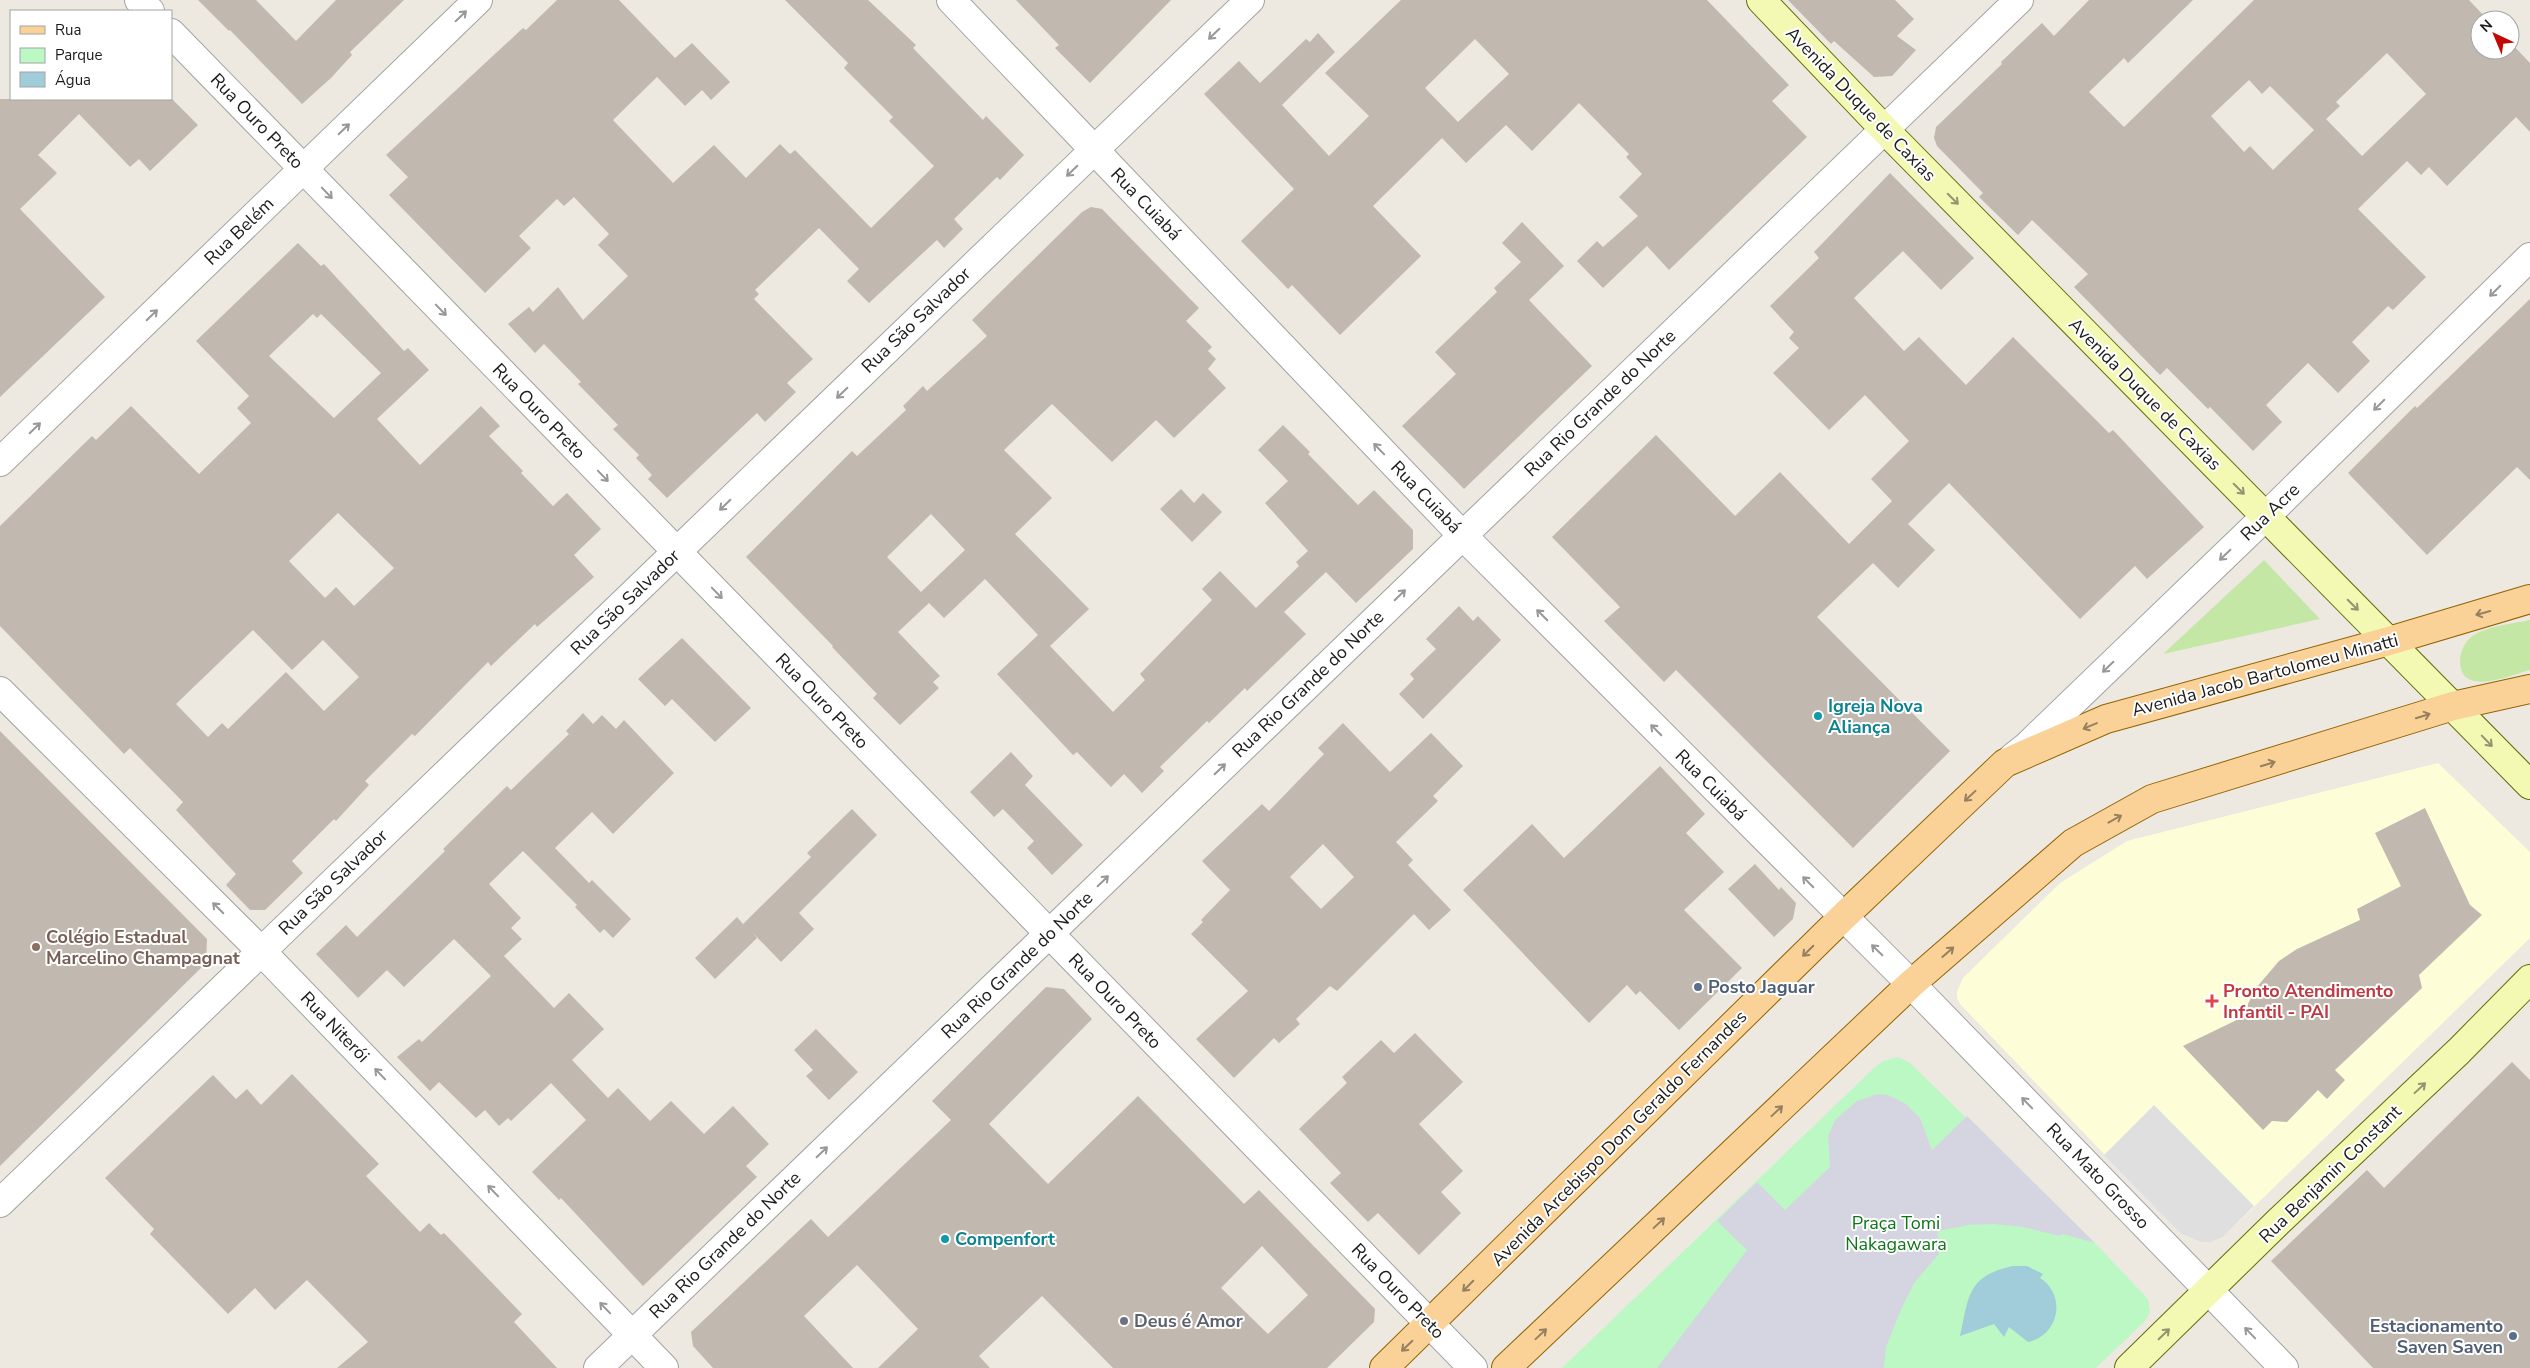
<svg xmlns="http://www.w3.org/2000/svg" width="2530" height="1368" font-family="'Nunito Sans',sans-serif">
<rect width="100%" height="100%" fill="#ede9e1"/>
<path fill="#fdfed8" d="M2438,763L2530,852V938L2223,1237L2211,1242H2201L2181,1234L1960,1004L1957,998V992L1963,978L2060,883L2127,841Z"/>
<g fill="#c5e7a6">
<path d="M2264,560L2320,619L2163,654Z"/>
<path d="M2530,620V670C2510,675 2460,698 2460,661C2460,653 2464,643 2471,637C2486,626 2512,624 2530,620Z"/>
</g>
<path fill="#bcf8c3" d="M1898,1057L1910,1063L2095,1243L2148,1299L2150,1313L2145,1321L2096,1368H1562L1873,1069L1883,1061Z"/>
<path fill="#dfdfdf" d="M2154,1105L2254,1206L2223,1237L2211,1242H2201L2181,1234L2104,1155Z"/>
<path fill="#d5d5e2" d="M1878,1094L1888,1095L1906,1104L1920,1118L1932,1150L1967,1116L2095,1243L2063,1234L2059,1236L2023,1227L1994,1224L1969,1225L1938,1231L1939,1254L1915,1282L1903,1305L1886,1347L1884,1368H1657L1747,1250L1717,1221L1757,1182L1785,1210L1830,1167L1828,1136L1835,1120L1857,1101Z"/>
<path fill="#a1ccda" d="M2013,1266H2027L2043,1274L2040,1278C2067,1295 2059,1336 2028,1342L2009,1327L2004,1337L1994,1324L1960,1336C1969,1296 1967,1276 2013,1266Z"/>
<g fill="#c1b8b0" fill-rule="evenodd">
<path d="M198,0H256L296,41L336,0H404L350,52L352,55L331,78L302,104L230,30L229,31Z"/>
<path d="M557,0H619L675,58L692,43L730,82L711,100L702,90L685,106L657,77L613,120L673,183L714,145L746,178L780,144L790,154L795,150L871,228L934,166L889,121L893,117L844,68L848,63L785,0H868L916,45L913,48L983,120L986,116L1024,155L1000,180L997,177L954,219L963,229L944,248L937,240L869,303L847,281L859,269L819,228L755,290L759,294L754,299L813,359L787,383L796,392L765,422L757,413L667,498L648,479L652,475L636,458L639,455L613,429L618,425L578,384L581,382L544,344L535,353L508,324L529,307L533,312L558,287L583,320L628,276L598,245L609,234L574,197L564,206L557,199L519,236L531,248L485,293L389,195L408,177L386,155L523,28L526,30Z"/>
<path d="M1016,0H1171L1090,83L1055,48L1059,45Z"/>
<path d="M1401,0H1707L1789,85L1772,101L1807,137L1669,270L1647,246L1603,288L1577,261L1597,241L1603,247L1638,216L1619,197L1642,174L1626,157L1629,154L1579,103L1532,151L1506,125L1466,163L1442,138L1373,206L1421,256L1340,335L1292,285L1288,289L1241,241L1294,189L1204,94L1239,61L1260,83L1306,39L1310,42L1318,33L1335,52L1282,105L1329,156L1369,116L1325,73ZM1475,39L1509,74L1458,122L1425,88Z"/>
<path d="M1788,0H1895L1914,19L1897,36L1916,50L1892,76L1874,77L1834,41L1831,44Z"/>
<path d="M2089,0H2193L2128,63L2124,58L2089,92L2124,127L2254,0H2469L2488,20H2480V50H2510V42L2530,63V132L2516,117L2447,186L2429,167L2421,175L2407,161L2358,209L2426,277L2393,310L2388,306L2352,342L2370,361L2338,393L2308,363L2266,405L2282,422L2253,451L2210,407L2208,409L2167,368L2160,375L2074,287L2088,274L2032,220L2018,235L1979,197L1983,193L1937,146L1934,138L1936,127L2002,64L2001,62L2042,23L2054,36ZM2387,53L2426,94L2362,156L2326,119L2340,106L2336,102ZM2249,80L2262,94L2270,86L2314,130L2273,170L2250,146L2244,152L2211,116Z"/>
<path d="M0,99H172L198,125L150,171L139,159L130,167L79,114L38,155L57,173L20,209L105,297L0,397Z"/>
<path d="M1890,173L1974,258L1941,290L1903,251L1854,298L1904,351L1919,337L1966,385L2013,337L2109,433L2113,430L2204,527L2147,579L2135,566L2080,619L1949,483L1908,524L1935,550L1898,588L1873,563L1817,617L1950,751L1853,848L1676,670L1664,682L1604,621L1620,607L1552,537L1656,435L1735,516L1780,472L1849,544L1892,501L1871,479L1909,441L1865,395L1829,430L1773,373L1799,348L1789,338L1794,332L1770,306L1819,258L1814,252Z"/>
<path d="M1091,207L1102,209L1199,308L1186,321L1212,347L1208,351L1216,359L1208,369L1226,388L1174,438L1156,420L1112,462L1052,404L1004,450L1052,498L1015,534L1089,609L1050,646L1113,712L1145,680L1140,674L1212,600L1202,589L1220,571L1256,608L1299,566L1296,562L1308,551L1265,503L1288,481L1258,450L1283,425L1310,452L1308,454L1358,505L1374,490L1413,530V549L1356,603L1326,572L1284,612L1306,634L1247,691L1245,688L1209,723L1207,721L1160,767L1164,771L1142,793L1124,774L1111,787L1077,752L1073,755L997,674L1038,635L985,579L944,618L929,603L898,632L940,676L933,682L939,688L900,725L873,698L877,694L832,647L833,646L746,557L852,451L857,456L906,410L903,406L923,386L927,391L987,336L972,320L1082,212ZM931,514L965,550L921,592L887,557Z"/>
<path d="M1522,222L1564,266L1529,300L1592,366L1464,489L1402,426L1456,374L1435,352L1497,292L1494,288L1521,262L1502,243Z"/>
<path d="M298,243L321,266L324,264L404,351L408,348L429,370L377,419L420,465L481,406L500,426L489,436L523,471L521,473L553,506L567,493L601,529L574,555L594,577L537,627L535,624L491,666L488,662L415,736L412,734L365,781L369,785L336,821L334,819L292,861L303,873L265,910H250L226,885L236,874L176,810L183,802L130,748L124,754L0,626V526L92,436L96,440L131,406L199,474L251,423L237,408L249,396L196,341ZM313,314L317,318L321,314L381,373L334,418L269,356ZM338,513L394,568L354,606L336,587L325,598L289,561ZM253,630L292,670L323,640L359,677L324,711L286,672L228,729L222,723L208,737L176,704Z"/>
<path d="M2530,299V480L2517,467L2427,555L2348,473L2415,406L2417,408Z"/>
<path d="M1181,489L1194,503L1203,493L1222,512L1192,542L1160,509Z"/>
<path d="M1459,606L1473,621L1478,616L1501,640L1423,719L1399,694L1414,679L1410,674L1436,649L1426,639Z"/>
<path d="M682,638L751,708L715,742L672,699L665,706L638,679Z"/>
<path d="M583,713L593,724L602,715L616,729L624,720L674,773L613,834L592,812L555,848L589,883L592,880L631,919L613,938L604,929L600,933L575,907L577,905L523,851L489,884L521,918L511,928L522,939L504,956L554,1008L569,993L604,1029L572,1060L608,1098L618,1088L650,1121L671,1101L704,1134L733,1106L769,1144L746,1166L757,1177L643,1286L561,1198L559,1200L532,1172L586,1120L551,1083L511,1121L508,1118L499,1126L485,1110L476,1118L439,1082L430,1091L397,1057L419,1039L422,1042L491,976L454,939L404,987L387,970L358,998L316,954L346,925L357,937L445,851L443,849L507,786L511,790L569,734L566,731Z"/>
<path d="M1343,723L1390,772L1431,733L1463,766L1433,796L1438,801L1396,842L1413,860L1408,865L1451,910L1429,930L1414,914L1337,991L1330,986L1296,1019L1300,1024L1279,1043L1274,1038L1234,1078L1196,1039L1248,991L1191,934L1203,922L1201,920L1230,890L1202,861L1262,804L1269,811L1324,754L1318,748ZM1323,844L1354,877L1321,909L1290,877Z"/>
<path d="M0,731L207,939L206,963L0,1166Z"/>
<path d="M1011,752L1033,776L1025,785L1083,845L1052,875L1027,848L1034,841L1003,809L994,817L970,792Z"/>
<path d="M1660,766L1705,814L1686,833L1724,872L1684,910L1742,968L1679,1030L1640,991L1636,995L1627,985L1589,1023L1463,890L1532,824L1564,858Z"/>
<path d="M2425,808L2470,905L2482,915L2419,975L2422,988L2335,1070L2345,1080L2327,1099L2318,1090L2287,1122L2272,1121L2263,1130L2183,1046L2247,1015L2248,1004L2256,988L2279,961L2297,949L2360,920L2357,909L2401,886L2375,833Z"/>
<path d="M852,809L877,835L799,913L814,929L781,962L752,932L757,938L715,979L695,958L737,917L743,924L811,857L807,853Z"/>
<path d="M1755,864L1779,890L1781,887L1796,903L1793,919L1774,937L1728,889Z"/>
<path d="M1046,987L1064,989L1092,1019L989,1124L1048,1184L1138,1096L1244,1204L1259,1190L1375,1309L1374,1322L1327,1368H1113L1042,1296L979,1356L990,1368H878L918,1329L857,1265L804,1316L853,1368H713L693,1346L691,1332L811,1219L828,1237L951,1120L932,1101ZM1262,1246L1308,1295L1268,1334L1221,1288Z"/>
<path d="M816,1029L858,1072L829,1100L806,1076L813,1070L794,1050Z"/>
<path d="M1415,1033L1463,1082L1419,1124L1463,1171L1441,1192L1461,1213L1419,1255L1378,1213L1368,1222L1330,1183L1341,1173L1299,1129L1347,1083L1342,1077L1381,1040L1394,1053Z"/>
<path d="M2512,1062L2530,1080V1368H2373L2271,1261L2367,1170L2384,1188Z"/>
<path d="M292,1074L379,1164L366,1176L420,1232L429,1223L441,1235L444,1233L522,1314L514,1322L557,1368H337L368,1342L307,1280L275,1310L255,1288L228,1314L150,1234L154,1229L105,1178L213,1075L236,1099L247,1089L261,1105Z"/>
</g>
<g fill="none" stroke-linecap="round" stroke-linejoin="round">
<g stroke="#a2a2a2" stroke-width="30">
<g id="street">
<path d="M139,0L150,11"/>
<path d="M951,0L1462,535L1911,984L2284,1368"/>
<path d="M171,33L1473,1368"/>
<path d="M0,462L478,0"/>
<path d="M0,691L261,951L664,1368"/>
<path d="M2012,758L2026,747L2266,516L2530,257"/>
<path d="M0,1203L1250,0"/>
<path d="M598,1368L2019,0"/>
</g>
</g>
<g stroke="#616e06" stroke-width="30">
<g id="secondary">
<path d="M1761,0L1885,130L2530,785"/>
<path d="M2129,1368L2278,1222L2459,1051L2530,979"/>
</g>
</g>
<g stroke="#906402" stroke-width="30">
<g id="primary">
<path d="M1384,1368L1843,917L2005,763L2106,719L2389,641L2530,599"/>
<path d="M1506,1368L1911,984L2073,843L2152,799L2453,706L2530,689"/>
</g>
</g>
<use href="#street" stroke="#fff" stroke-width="28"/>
<use href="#secondary" stroke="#f3f8b3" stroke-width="28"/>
<use href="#primary" stroke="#fad298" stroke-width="28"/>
</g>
<defs><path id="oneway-shaft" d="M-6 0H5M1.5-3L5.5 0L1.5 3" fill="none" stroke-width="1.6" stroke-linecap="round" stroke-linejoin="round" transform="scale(1.25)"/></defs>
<g stroke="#989898">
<use href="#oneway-shaft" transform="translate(461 16) rotate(-44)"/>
<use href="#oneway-shaft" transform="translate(1214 34) rotate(136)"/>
<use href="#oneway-shaft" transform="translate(344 129) rotate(-44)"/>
<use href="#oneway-shaft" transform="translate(1072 171) rotate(136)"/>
<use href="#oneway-shaft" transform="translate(327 193) rotate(46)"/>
<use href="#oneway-shaft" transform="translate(2495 291) rotate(135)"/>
<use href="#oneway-shaft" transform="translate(441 310) rotate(46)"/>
<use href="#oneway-shaft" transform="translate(152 315) rotate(-44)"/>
<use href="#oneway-shaft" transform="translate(842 393) rotate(136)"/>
<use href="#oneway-shaft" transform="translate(2379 405) rotate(135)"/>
<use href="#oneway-shaft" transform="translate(35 428) rotate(-44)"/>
<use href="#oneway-shaft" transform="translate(1379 449) rotate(-134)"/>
<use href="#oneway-shaft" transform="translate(603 476) rotate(46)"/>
<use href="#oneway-shaft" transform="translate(725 505) rotate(136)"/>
<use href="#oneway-shaft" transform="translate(2225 555) rotate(136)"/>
<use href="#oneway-shaft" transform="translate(717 593) rotate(46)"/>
<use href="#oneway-shaft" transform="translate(1400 595) rotate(-44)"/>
<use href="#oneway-shaft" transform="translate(1542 615) rotate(-135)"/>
<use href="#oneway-shaft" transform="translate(2108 667) rotate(136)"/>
<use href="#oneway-shaft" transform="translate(1656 730) rotate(-135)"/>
<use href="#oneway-shaft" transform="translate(1220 769) rotate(-44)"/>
<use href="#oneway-shaft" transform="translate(1103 881) rotate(-44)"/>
<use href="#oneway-shaft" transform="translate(1808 882) rotate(-135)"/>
<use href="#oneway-shaft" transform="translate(218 908) rotate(-135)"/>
<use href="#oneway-shaft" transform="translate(1877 950) rotate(-136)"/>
<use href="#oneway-shaft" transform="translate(380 1074) rotate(-134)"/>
<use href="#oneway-shaft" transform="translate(2027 1103) rotate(-134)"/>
<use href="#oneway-shaft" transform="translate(822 1152) rotate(-44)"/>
<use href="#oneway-shaft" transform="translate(493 1191) rotate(-134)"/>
<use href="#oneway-shaft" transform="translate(605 1308) rotate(-134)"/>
<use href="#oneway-shaft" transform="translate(2250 1333) rotate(-134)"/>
</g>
<g stroke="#92956f">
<use href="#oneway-shaft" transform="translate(1953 199) rotate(45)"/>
<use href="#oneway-shaft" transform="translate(2239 489) rotate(45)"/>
<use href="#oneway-shaft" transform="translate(2353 605) rotate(45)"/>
<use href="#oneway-shaft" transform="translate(2487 741) rotate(46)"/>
<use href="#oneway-shaft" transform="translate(2420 1088) rotate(-43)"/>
<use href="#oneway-shaft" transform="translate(2164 1334) rotate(-44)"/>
</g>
<g stroke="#968060">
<use href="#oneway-shaft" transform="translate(2483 613) rotate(164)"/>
<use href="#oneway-shaft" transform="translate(2423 716) rotate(-17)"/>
<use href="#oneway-shaft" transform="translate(2090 726) rotate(157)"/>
<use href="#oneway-shaft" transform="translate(2268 764) rotate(-17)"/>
<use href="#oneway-shaft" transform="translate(1970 796) rotate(137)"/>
<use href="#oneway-shaft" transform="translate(2115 819) rotate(-29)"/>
<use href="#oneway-shaft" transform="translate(1808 951) rotate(135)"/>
<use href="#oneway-shaft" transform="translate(1948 952) rotate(-41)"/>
<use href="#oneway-shaft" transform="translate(1777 1111) rotate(-43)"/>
<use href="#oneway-shaft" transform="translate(1659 1223) rotate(-43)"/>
<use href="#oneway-shaft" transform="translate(1468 1286) rotate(135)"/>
<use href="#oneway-shaft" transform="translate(1541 1334) rotate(-43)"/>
<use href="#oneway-shaft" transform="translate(1407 1346) rotate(136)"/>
</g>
<g fill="#0f9aa8" stroke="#fff" stroke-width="2">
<circle cx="1818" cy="716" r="5"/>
<circle cx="945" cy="1239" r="5"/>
</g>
<circle fill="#8d6e63" stroke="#fff" stroke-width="2" cx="36" cy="947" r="5"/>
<g fill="#5c6f8a" stroke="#fff" stroke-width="2">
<circle cx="1698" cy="987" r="5"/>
<circle cx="2513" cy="1336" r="5"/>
</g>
<path fill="#e0444e" stroke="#fff" stroke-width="2" d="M2209.5 993.5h5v5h5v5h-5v5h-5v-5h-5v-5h5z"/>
<circle fill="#6b7280" stroke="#fff" stroke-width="2" cx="1124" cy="1321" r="5"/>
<g text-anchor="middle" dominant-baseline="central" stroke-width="4" stroke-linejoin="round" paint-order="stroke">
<g font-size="18" fill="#1b1b1b" stroke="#fff">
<text transform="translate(1861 104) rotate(46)">Avenida Duque de Caxias</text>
<text transform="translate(257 121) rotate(46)">Rua Ouro Preto</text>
<text transform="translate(1146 204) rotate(46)">Rua Cuiabá</text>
<text transform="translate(239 231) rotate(-44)">Rua Belém</text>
<text transform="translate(916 320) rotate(-44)">Rua São Salvador</text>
<text transform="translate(2145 394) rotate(45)">Avenida Duque de Caxias</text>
<text transform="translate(1600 403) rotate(-44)">Rua Rio Grande do Norte</text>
<text transform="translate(539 411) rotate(46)">Rua Ouro Preto</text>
<text transform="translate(1426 497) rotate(46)">Rua Cuiabá</text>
<text transform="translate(2270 512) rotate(-44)">Rua Acre</text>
<text transform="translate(625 602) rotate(-44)">Rua São Salvador</text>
<text transform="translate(2265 675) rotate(-15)">Avenida Jacob Bartolomeu Minatti</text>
<text transform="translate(1308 684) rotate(-44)">Rua Rio Grande do Norte</text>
<text transform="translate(822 701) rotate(46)">Rua Ouro Preto</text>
<text transform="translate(1711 785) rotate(45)">Rua Cuiabá</text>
<text transform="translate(333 882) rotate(-44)">Rua São Salvador</text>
<text transform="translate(1017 965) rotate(-44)">Rua Rio Grande do Norte</text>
<text transform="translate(1115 1001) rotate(46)">Rua Ouro Preto</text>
<text transform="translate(335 1027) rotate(46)">Rua Niterói</text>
<text transform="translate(1619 1138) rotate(-45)">Avenida Arcebispo Dom Geraldo Fernandes</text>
<text transform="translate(2330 1174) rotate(-44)">Rua Benjamin Constant</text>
<text transform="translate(2098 1176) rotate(46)">Rua Mato Grosso</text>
<text transform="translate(725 1245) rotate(-44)">Rua Rio Grande do Norte</text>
<text transform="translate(1398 1291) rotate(46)">Rua Ouro Preto</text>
</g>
<g font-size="18" font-weight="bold" fill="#0d838f" stroke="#fff" text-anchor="start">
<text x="1828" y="706">Igreja Nova<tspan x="1828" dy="21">Aliança</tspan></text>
<text x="955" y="1239">Compenfort</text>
</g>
<g font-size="18" font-weight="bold" fill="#785e54" stroke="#fff" text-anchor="start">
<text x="46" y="937">Colégio Estadual<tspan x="46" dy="21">Marcelino Champagnat</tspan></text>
</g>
<g font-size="18" font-weight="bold" fill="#4e5e75" stroke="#fff" text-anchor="start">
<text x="1708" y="987">Posto Jaguar</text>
<text x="2503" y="1326" text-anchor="end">Estacionamento<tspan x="2503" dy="21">Saven Saven</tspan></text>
</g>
<g font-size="18" font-weight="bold" fill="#be3a42" stroke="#fff" text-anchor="start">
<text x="2223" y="991">Pronto Atendimento<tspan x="2223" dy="21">Infantil - PAI</tspan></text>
</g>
<g font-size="18" fill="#0d7618" stroke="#fff">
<text x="1896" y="1223">Praça Tomi<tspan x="1896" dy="21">Nakagawara</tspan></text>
</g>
<g font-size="18" font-weight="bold" fill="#5b616d" stroke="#fff" text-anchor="start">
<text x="1134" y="1321">Deus é Amor</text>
</g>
</g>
<rect x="10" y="10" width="162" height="90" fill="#ffffff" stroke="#a4a4a4"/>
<rect x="20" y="26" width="25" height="8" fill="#fad298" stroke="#a4a4a4"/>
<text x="55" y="35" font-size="15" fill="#1b1b1b">Rua</text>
<rect x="20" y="48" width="25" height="15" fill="#bcf8c3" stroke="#a4a4a4"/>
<text x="55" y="60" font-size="15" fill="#1b1b1b">Parque</text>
<rect x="20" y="72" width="25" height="15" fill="#a1ccda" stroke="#a4a4a4"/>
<text x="55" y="85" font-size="15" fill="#1b1b1b">Água</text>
<g transform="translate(2495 35) rotate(316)"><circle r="24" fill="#ffffff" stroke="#a4a4a4"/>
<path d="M0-4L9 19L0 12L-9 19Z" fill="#c30803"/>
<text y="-8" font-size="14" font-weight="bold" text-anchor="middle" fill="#1b1b1b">N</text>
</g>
</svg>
